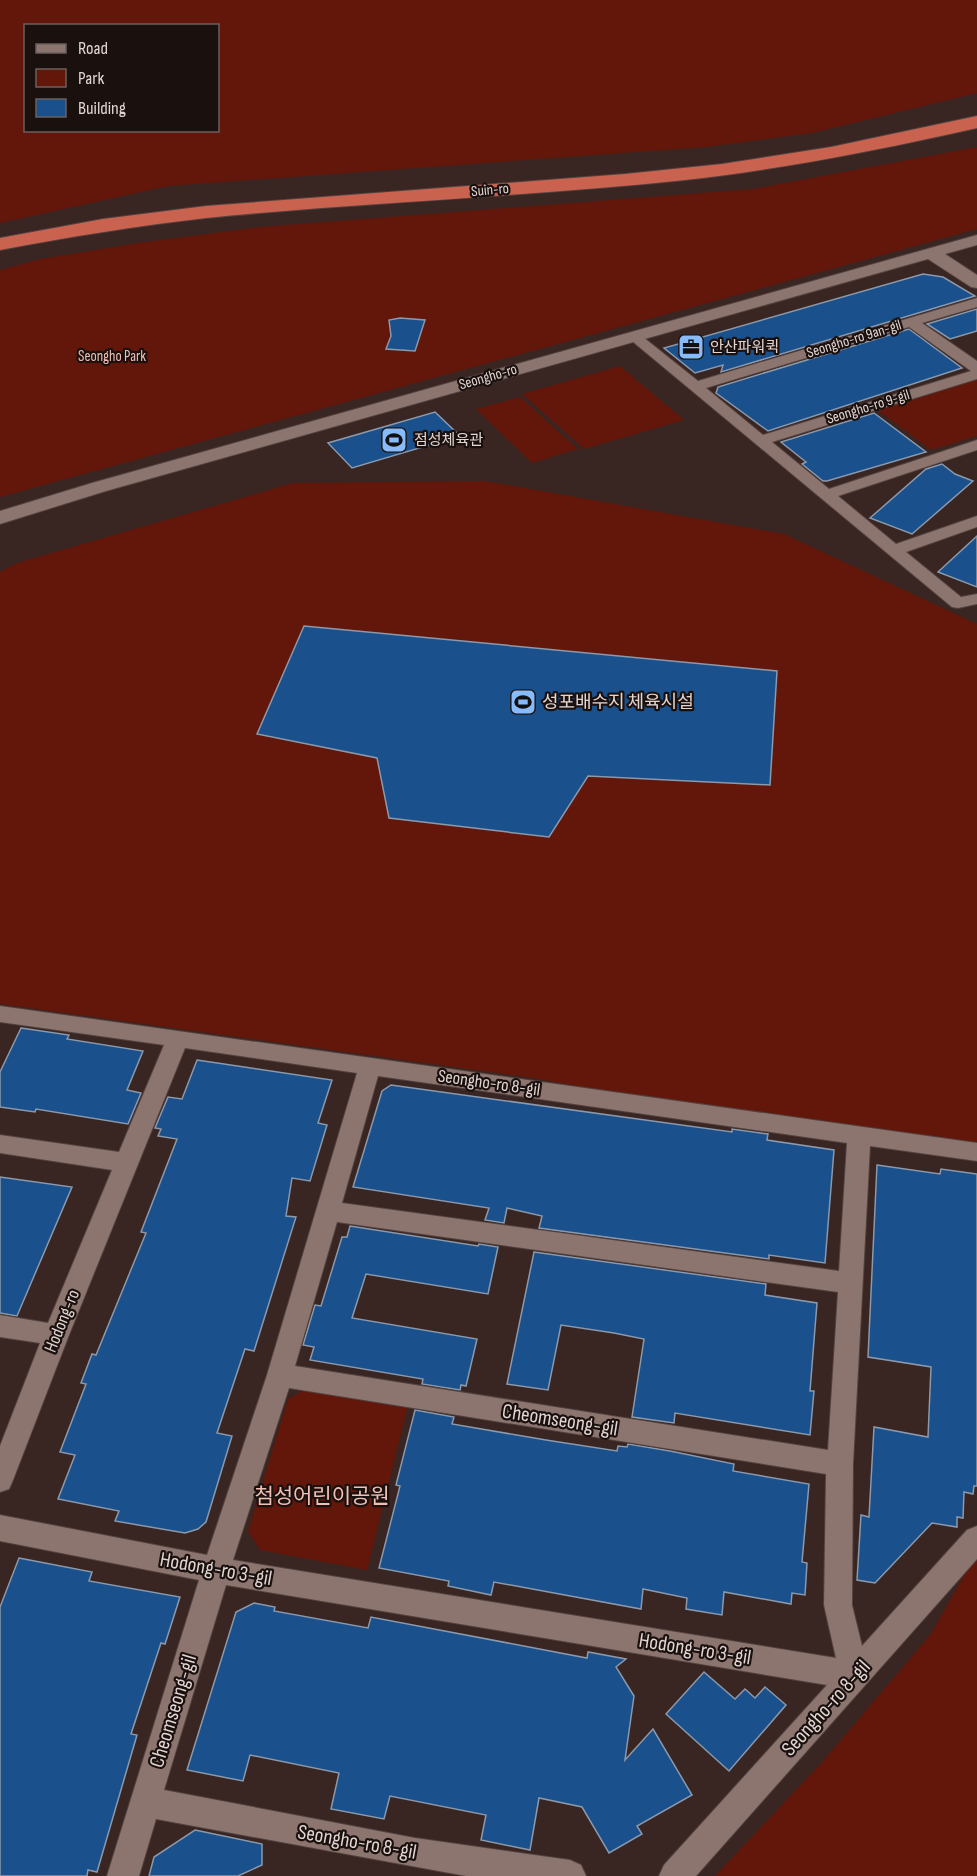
<svg xmlns="http://www.w3.org/2000/svg" width="977" height="1876" font-family="'Sofia Sans Condensed','Noto Sans KR',sans-serif">
<rect width="100%" height="100%" fill="#392521"/>
<g fill="#62170a" fill-rule="evenodd">
<path d="M0,0H977V93L812,133L706,147L168,186L0,223ZM26,26H218V130H26Z"/>
<path d="M977,147V229L0,497V270L40,259L138,243L260,227L753,189Z"/>
<path d="M620,366L684,420L584,449L522,394Z"/>
<path d="M973,379L977,380V436L931,450L876,409Z"/>
<path d="M520,397L578,449L532,463L476,409Z"/>
<path d="M485,481L784,534L977,624V1146L822,1129L526,1077L0,1004V572L17,563L293,483Z"/>
<path d="M308,1388L408,1405L367,1570L260,1550L248,1531L288,1399Z"/>
<path d="M977,1553V1876H715L823,1761L930,1635Z"/>
</g>
<g fill="#1a508c" stroke="#8b99ab" stroke-width="1.5">
<path d="M923,274L943,277L975,296L721,372L723,365L695,373L664,348Z"/>
<path d="M977,309V331L950,339L927,324Z"/>
<path d="M400,318L425,320L415,351L386,349L391,336L389,320Z"/>
<path d="M909,329L962,368L768,431L716,393L718,387Z"/>
<path d="M435,412L460,436L352,468L328,443Z"/>
<path d="M874,413L926,452L827,481H823L802,464L806,462L781,442Z"/>
<path d="M942,464L955,474L973,481L912,534L870,518L926,469Z"/>
<path d="M977,536V587L938,572Z"/>
<path d="M304,626L777,671L770,785L588,776L549,837L389,818L377,758L257,734Z"/>
<path d="M21,1028L69,1035L67,1039L143,1051L127,1090L141,1093L128,1124L36,1109L35,1112L0,1107V1072Z"/>
<path d="M197,1060L332,1080L318,1123L327,1125L310,1181L292,1178L286,1216L296,1217L254,1351L245,1349L217,1433L232,1436L206,1522L198,1529L185,1533L115,1521L119,1511L58,1499L75,1455L60,1452L86,1384L81,1383L92,1354L96,1355L146,1233L141,1232L177,1139L158,1136L161,1129L155,1128L168,1097L182,1099Z"/>
<path d="M391,1085L732,1132V1129L768,1134L767,1140L834,1150L825,1263L769,1255V1259L539,1228L542,1216L507,1208L504,1223L485,1220L489,1208L353,1187L382,1091Z"/>
<path d="M877,1165L940,1174L941,1169L977,1174V1486H974L973,1494L964,1492L963,1518L957,1517V1527L932,1523L875,1583L857,1580L861,1515L869,1517L874,1427L928,1437L931,1367L868,1357Z"/>
<path d="M0,1177L72,1187L17,1316L0,1313Z"/>
<path d="M350,1226L478,1246L479,1244L498,1247L488,1294L366,1274L352,1318L477,1339L466,1386L461,1385L460,1390L422,1384L423,1379L310,1360L314,1347L303,1345L315,1305L321,1306L342,1237H347Z"/>
<path d="M534,1252L766,1284L765,1295L817,1303L810,1391H814L810,1435L675,1413L674,1423L632,1417L644,1339L614,1333L561,1325L548,1390L507,1384Z"/>
<path d="M415,1410L454,1417L452,1424L546,1440L617,1451L618,1446L627,1447L628,1444L670,1451L734,1464L733,1471L809,1484L802,1562L807,1563L805,1595L792,1593L791,1604L724,1592L722,1615L686,1609L687,1598L643,1589L641,1609L494,1582L491,1595L448,1586L449,1581L379,1568L400,1486L396,1485Z"/>
<path d="M19,1558L92,1572L89,1581L180,1597L165,1644L161,1643L131,1734L137,1735L97,1872L88,1870L87,1876H0V1607Z"/>
<path d="M254,1603L275,1607L274,1611L368,1628L371,1617L587,1658L588,1652L626,1659L616,1667L634,1696L625,1760L653,1729L692,1795L637,1826L642,1834L609,1853L582,1807L539,1798L530,1850L481,1840L486,1815L390,1796L384,1819L331,1809L339,1773L250,1755L243,1781L187,1770L236,1612Z"/>
<path d="M704,1672L735,1699L745,1689L755,1698L765,1687L786,1705L729,1771L666,1714Z"/>
<path d="M195,1830L262,1844V1865L238,1876H149L154,1857Z"/>
</g>
<g fill="none" stroke-linecap="round" stroke-linejoin="round">
<g stroke="#52423f" stroke-width="2">
<g id="minor">
<path d="M977,298V307L922,323L977,361V379L772,442L829,489L977,440V450L838,496L896,544L977,516V527L906,552L961,597L977,594V604L958,608L952,607L626,336L633,332L638,333L698,381ZM909,327L971,371L763,435L706,388Z"/>
<path d="M0,1006L977,1143V1161L870,1146L853,1464L852,1605L862,1646L967,1530L977,1526V1559L696,1876H659L664,1865L827,1685L226,1585L164,1790L415,1838L570,1860L581,1865L586,1876H466L156,1819L139,1876H107L199,1580L0,1541V1515L207,1555L267,1375L357,1073L185,1048L69,1335L13,1480L9,1489L0,1492V1446L40,1343L0,1337V1315L48,1323L112,1170L0,1153V1135L119,1152L164,1045L0,1022ZM378,1076L847,1143L839,1271L342,1203ZM337,1222L838,1292L828,1450L295,1366ZM289,1388L826,1474L824,1605L836,1658L233,1560Z"/>
</g>
</g>
<g stroke="#52423f" stroke-width="2">
<path id="tertiary" d="M977,235V245L945,254L977,275V288L971,287L928,259L106,491L0,524V511L92,483Z"/>
</g>
<g stroke="#52423f" stroke-width="2">
<path id="trunk" d="M977,116V128C880,150 783,169 685,180C525,197 365,202 206,218C136,226 68,237 0,250V238L103,219L206,206L625,174L722,164L831,147Z"/>
</g>
<use href="#minor" fill="#8c746f" fill-rule="evenodd"/>
<use href="#tertiary" fill="#8c746f" fill-rule="evenodd"/>
<use href="#trunk" fill="#ca6250" fill-rule="evenodd"/>
</g>
<defs>
<g id="office-square" transform="scale(1.35)"><rect x="-9" y="-9" width="18" height="18" rx="4" fill="#87bbfb" stroke="#1a110f"/><path d="M-6-3h4V-5.5h4V-3h4V5H-6ZM-1-4.5V-3h2v-1.5ZM-6 0V1H6V0Z" fill="#111"/></g>
<g id="stadium-square" transform="scale(1.35)"><rect x="-9" y="-9" width="18" height="18" rx="4" fill="#87bbfb" stroke="#1a110f"/><path d="M0-5a6.5 5 0 1 0 0 10a6.5 5 0 1 0 0-10ZM-3.5-1.8h7v3.6h-7Z" fill="#111"/></g>
</defs>
<g fill-rule="evenodd">
<use href="#office-square" x="691" y="347"/>
<use href="#stadium-square" x="394" y="440"/>
<use href="#stadium-square" x="523" y="702"/>
</g>
<g text-anchor="middle" dominant-baseline="central" stroke-width="4.5" stroke-linejoin="round" paint-order="stroke">
<g font-size="15" fill="#e2d5d2" stroke="#1a110f">
<text transform="translate(490 190) rotate(-5)">Suin-ro</text>
<text transform="translate(854 339) rotate(-17)">Seongho-ro 9an-gil</text>
<text transform="translate(488 377) rotate(-16)">Seongho-ro</text>
<text transform="translate(868 407) rotate(-17)">Seongho-ro 9-gil</text>
</g>
<g font-size="15" fill="#e2d5d2" stroke="#1a110f" text-anchor="start">
<text x="710" y="347">안산파워퀵</text>
<text x="414" y="440">점성체육관</text>
</g>
<g font-size="15" fill="#f0bfb5" stroke="#1a110f">
<text x="112" y="356">Seongho Park</text>
</g>
<g font-size="18" fill="#e2d5d2" stroke="#1a110f" text-anchor="start">
<text x="542" y="702">성포배수지 체육시설</text>
</g>
<g font-size="18" fill="#e2d5d2" stroke="#1a110f">
<text transform="translate(489 1083) rotate(8)">Seongho-ro 8-gil</text>
<text transform="translate(62 1321) rotate(-68)">Hodong-ro</text>
</g>
<g font-size="21" fill="#e2d5d2" stroke="#1a110f">
<text transform="translate(560 1420) rotate(9)">Cheomseong-gil</text>
<text transform="translate(216 1569) rotate(10)">Hodong-ro 3-gil</text>
<text transform="translate(695 1649) rotate(9)">Hodong-ro 3-gil</text>
<text transform="translate(826 1708) rotate(-48)">Seongho-ro 8-gil</text>
<text transform="translate(173 1711) rotate(-73)">Cheomseong-gil</text>
<text transform="translate(357 1842) rotate(10)">Seongho-ro 8-gil</text>
</g>
<g font-size="21" fill="#f0bfb5" stroke="#1a110f">
<text x="322" y="1496">첨성어린이공원</text>
</g>
</g>
<rect x="24" y="24" width="195" height="108" fill="#1a110f" stroke="#6a5f5d" stroke-width="1.5"/>
<rect x="36" y="44" width="30" height="9" fill="#8c746f" stroke="#6a5f5d" stroke-width="1.5"/>
<text x="78" y="54" font-size="18" fill="#e2d5d2">Road</text>
<rect x="36" y="69" width="30" height="18" fill="#62170a" stroke="#6a5f5d" stroke-width="1.5"/>
<text x="78" y="84" font-size="18" fill="#e2d5d2">Park</text>
<rect x="36" y="99" width="30" height="18" fill="#1a508c" stroke="#6a5f5d" stroke-width="1.5"/>
<text x="78" y="114" font-size="18" fill="#e2d5d2">Building</text>
</svg>
